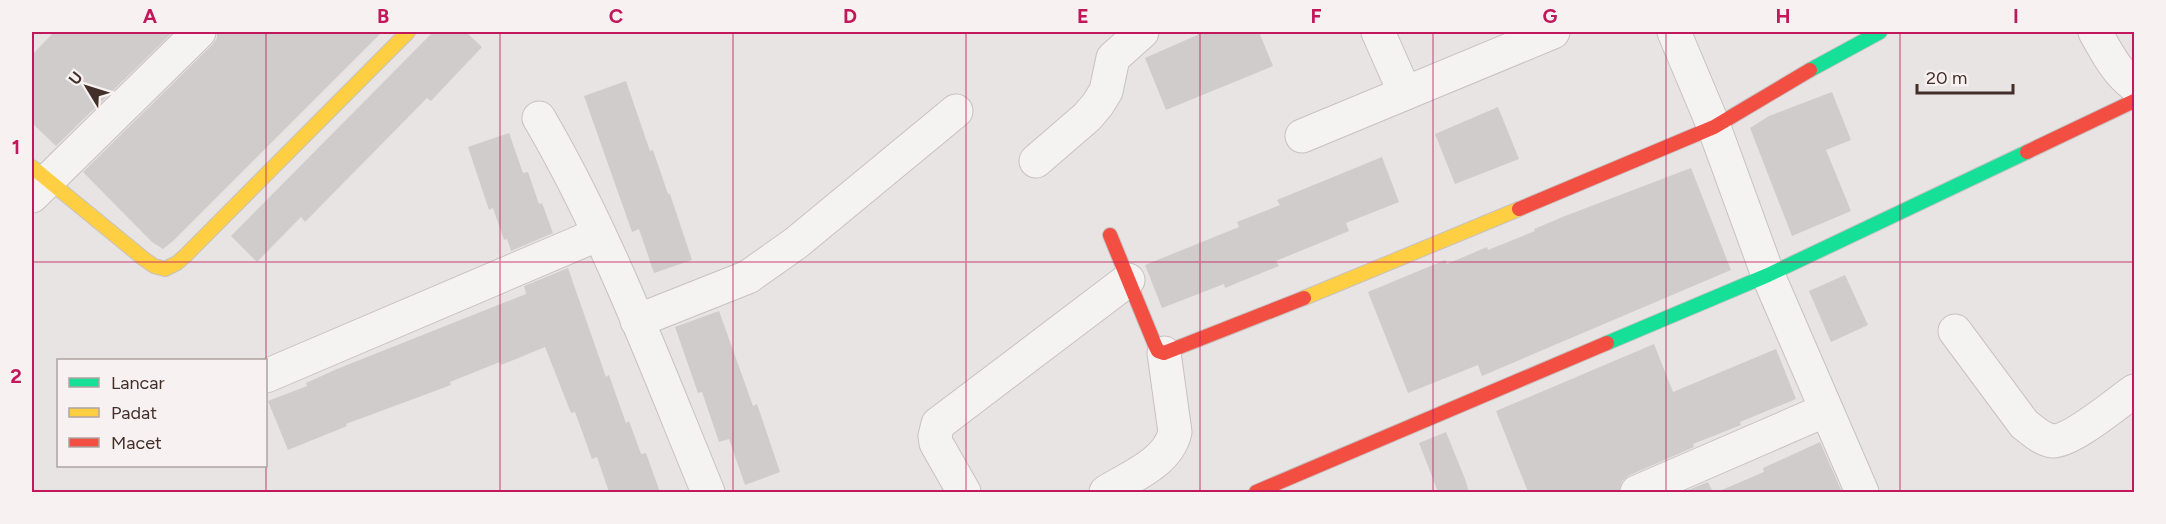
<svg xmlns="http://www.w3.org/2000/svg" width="2166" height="524" font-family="Figtree,sans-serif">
<rect width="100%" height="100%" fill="#e8e4e3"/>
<g fill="#d0cccb">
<path d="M54,32H173L56,146L32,123V55Z"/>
<path d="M217,32H382L173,241L163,249L152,242L83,172L212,45L217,38Z"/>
<path d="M433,32H466L482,47L431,101L427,98L305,222L301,217L257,262L231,236Z"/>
<path d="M1204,32H1259L1273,66L1166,110L1145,58Z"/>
<path d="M626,81L650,151L653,150L668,194H670L692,260L654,273L639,229L632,232L584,96Z"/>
<path d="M1832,92L1851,140L1826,150L1851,211L1792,236L1750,128L1769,116Z"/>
<path d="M1498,107L1519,159L1455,184L1435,134Z"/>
<path d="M509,133L523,173L528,172L539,204L542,203L553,233L511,251L507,239L504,240L493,208L489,210L468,147Z"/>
<path d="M1382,157L1399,202L1346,223L1349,231L1276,261L1279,266L1225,288L1224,284L1162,308L1145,265L1239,227L1237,222L1280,205L1277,200Z"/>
<path d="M1691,168L1731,270L1482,376L1478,365L1408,393L1368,292L1445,260L1447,264L1487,247L1488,250L1535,231L1534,229L1565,216Z"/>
<path d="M568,268L606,377L609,375L626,423L629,421L641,454L646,453L660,492H609L597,457L592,459L575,412L571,413L545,347L501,365L500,362L450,382L451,385L346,424L347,426L288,450L268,401L307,386L306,383L337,369L526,294L524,286Z"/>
<path d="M1845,275L1868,325L1831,342L1809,291Z"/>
<path d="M719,311L753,406L757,404L780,472L745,485L729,439L719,442L702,392L698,393L675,327Z"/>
<path d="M1654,344L1673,392L1776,349L1796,399L1740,422L1741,425L1693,444L1694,447L1630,475L1622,481L1619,492H1528L1496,411Z"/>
<path d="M1446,432L1465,479L1469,492H1438L1419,443Z"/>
<path d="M1820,442L1842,492H1717L1764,472L1763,468Z"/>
<path d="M1708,482L1713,492H1683Z"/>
</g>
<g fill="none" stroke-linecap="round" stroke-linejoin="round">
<g stroke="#c6c2c1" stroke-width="35">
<g id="street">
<path d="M1378,32L1405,93"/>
<path d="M1674,32L1714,127L1768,275L1862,492"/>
<path d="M2095,32C2106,51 2116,72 2134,85"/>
<path d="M539,118C608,236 656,366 708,492"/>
<path d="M1302,136L1553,32"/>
<path d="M1036,161L1087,117L1098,104L1106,91L1113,58L1142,32"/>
<path d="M32,196L199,32"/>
<path d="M637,321L748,277L796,243L956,111"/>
<path d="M1955,331L2024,424C2032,430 2042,440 2053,441C2072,441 2117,403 2134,391"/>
<path d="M266,376L599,234"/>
<path d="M964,492L936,443L935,436L938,424L1128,280"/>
<path d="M1106,492C1130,477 1168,463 1175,432L1164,353"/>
<path d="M1637,492L1826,410"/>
</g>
</g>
<g stroke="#c6c2c1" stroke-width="16">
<g id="fast">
<path d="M1810,70L1880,32"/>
<path d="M1607,343L1768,275L2027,152"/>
</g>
</g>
<g stroke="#c6c2c1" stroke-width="16">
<g id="slow">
<path d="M32,167L144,259L154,266L165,269L177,263L186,255L408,32"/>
<path d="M1304,298L1519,209"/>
</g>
</g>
<g stroke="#c6c2c1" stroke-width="16">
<g id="jam">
<path d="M2027,152L2134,101"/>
<path d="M1519,209L1714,127L1810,70"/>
<path d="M1110,235L1155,345L1158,351L1164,353L1304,298"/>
<path d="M1256,492L1607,343"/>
</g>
</g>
<use href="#street" stroke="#f5f3f2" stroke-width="33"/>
<use href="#fast" stroke="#16e098" stroke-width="14"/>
<use href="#slow" stroke="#ffcf43" stroke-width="14"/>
<use href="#jam" stroke="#f24e42" stroke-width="14"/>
</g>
<path fill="none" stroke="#c2185b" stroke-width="1.5" stroke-opacity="0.55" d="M266,32V492M500,32V492M733,32V492M966,32V492M1200,32V492M1433,32V492M1666,32V492M1900,32V492M32,262H2134"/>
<rect width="2166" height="524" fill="none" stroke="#f7f2f1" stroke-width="66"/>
<rect x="57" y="359" width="210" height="108" fill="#f7f2f1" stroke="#afa4a1" stroke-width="1.5"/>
<rect x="69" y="378" width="30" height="9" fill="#16e098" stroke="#afa4a1" stroke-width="1.5"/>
<text x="111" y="389" font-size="18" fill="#422f29">Lancar</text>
<rect x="69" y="408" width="30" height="9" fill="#ffcf43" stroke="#afa4a1" stroke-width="1.5"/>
<text x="111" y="419" font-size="18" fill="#422f29">Padat</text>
<rect x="69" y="438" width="30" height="9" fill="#f24e42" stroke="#afa4a1" stroke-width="1.5"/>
<text x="111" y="449" font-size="18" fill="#422f29">Macet</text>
<g transform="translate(87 87) rotate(308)" stroke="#f7f2f1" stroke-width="4.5" paint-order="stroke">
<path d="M0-4.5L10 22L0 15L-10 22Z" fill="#422f29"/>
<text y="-9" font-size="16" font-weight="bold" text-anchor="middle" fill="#422f29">U</text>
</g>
<path d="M1917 84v9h96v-9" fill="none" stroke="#422f29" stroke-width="3"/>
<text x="1926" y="84" font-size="18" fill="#422f29" stroke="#f7f2f1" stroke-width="4.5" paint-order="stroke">20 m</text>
<rect x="33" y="33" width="2100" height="458" fill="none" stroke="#c2185b" stroke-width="2"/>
<g font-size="20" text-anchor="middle" font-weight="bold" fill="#c2185b">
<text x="150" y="23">A</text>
<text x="383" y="23">B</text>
<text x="616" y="23">C</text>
<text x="850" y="23">D</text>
<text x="1083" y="23">E</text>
<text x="1316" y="23">F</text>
<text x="1550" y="23">G</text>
<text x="1783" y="23">H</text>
<text x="2016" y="23">I</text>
<text x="16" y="154">1</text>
<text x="16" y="383">2</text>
</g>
</svg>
